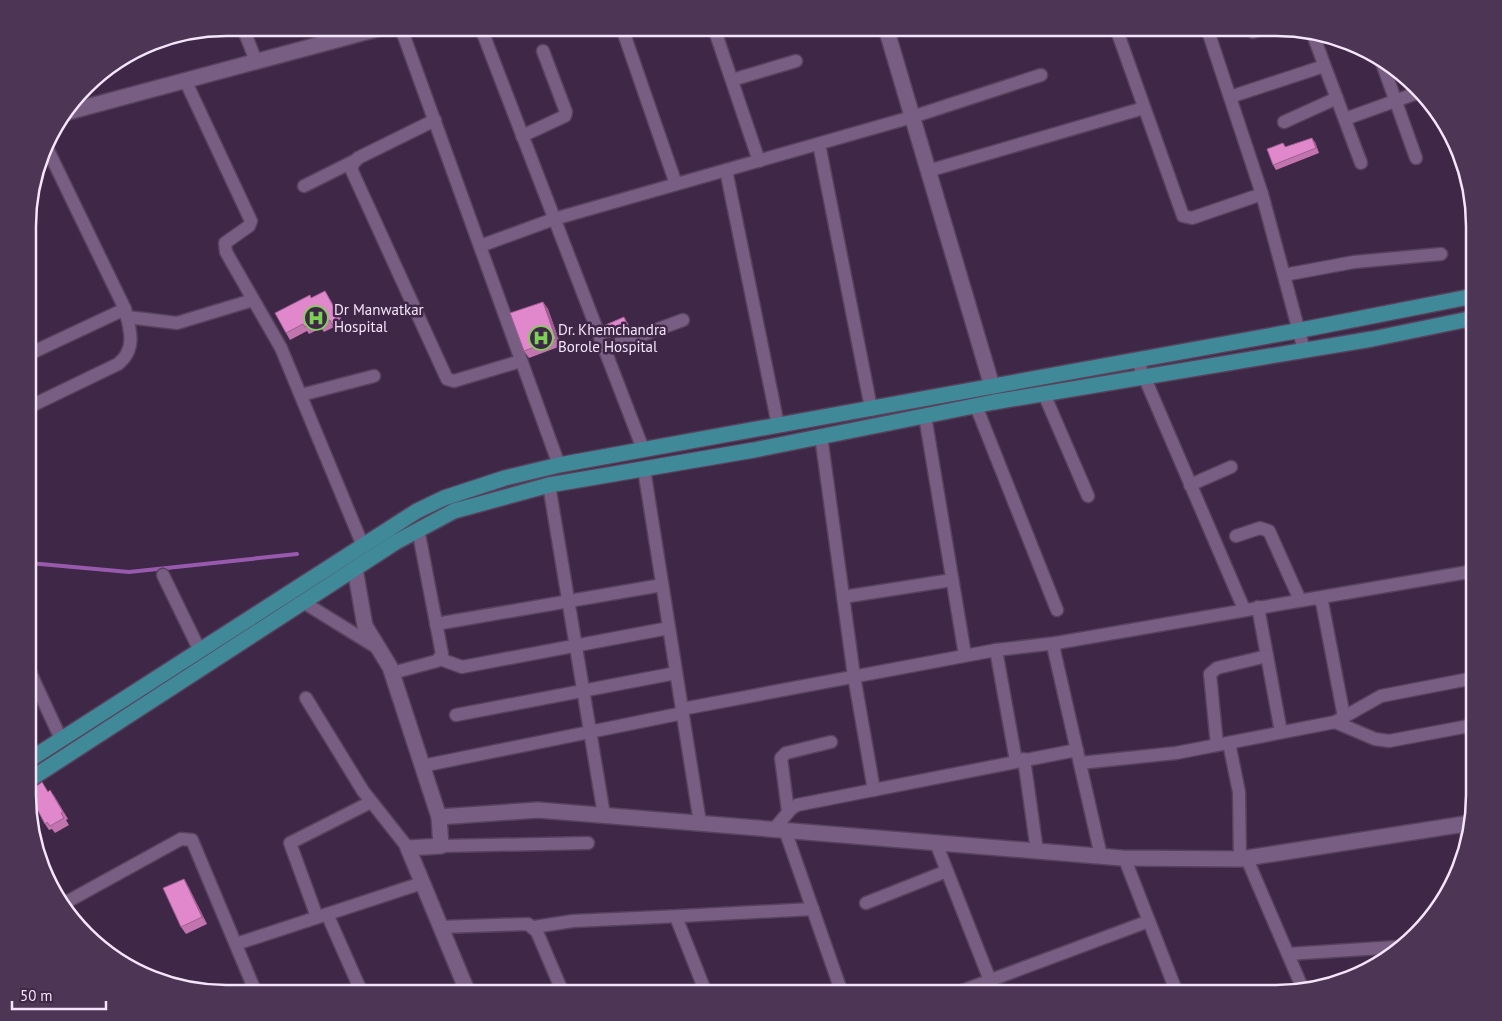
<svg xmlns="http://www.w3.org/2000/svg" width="1502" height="1021" font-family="'PT Sans',sans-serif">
<rect width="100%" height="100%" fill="#3e2747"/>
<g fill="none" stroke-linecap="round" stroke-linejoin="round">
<path stroke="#975aad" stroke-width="4" d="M29,563L129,572L297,554"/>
<g stroke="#57425e" stroke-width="15">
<g id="street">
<path d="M243,28L256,61"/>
<path d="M401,28L559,465"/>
<path d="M481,28L643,449"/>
<path d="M622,28L676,184"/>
<path d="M714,28L759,161"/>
<path d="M1116,28L1183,216L1192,218L1262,194"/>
<path d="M1207,28L1262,194L1304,350"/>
<path d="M1253,32L1264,28"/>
<path d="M1312,32L1361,163"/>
<path d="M1381,60L1416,158"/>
<path d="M185,80L251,221L249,226L225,243L226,252L281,348L363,546"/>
<path d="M732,80L796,61"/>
<path d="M1230,97L1324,66"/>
<path d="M1345,119L1417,93"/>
<path d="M435,120L358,158L352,165V171L447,379L454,381L521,361"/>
<path d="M1284,122L1337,98"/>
<path d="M522,136L565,116L566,112L543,51"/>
<path d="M819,144L871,408"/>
<path d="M726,170L778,425"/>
<path d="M928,171L1144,108"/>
<path d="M304,186L354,161"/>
<path d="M480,246L554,219L912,117L1041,75"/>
<path d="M1284,275L1354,262L1441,254"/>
<path d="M127,317L177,323L253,300"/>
<path d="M604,349L683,320"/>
<path d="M29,354L125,309"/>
<path d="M1137,360L1244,609"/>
<path d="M1044,394L1088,496"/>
<path d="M301,395L374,376"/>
<path d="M976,406L1057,610"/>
<path d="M29,407L118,364C137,349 130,329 125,309L46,146"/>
<path d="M925,416L965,655"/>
<path d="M821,436L854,676L874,790"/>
<path d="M644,469L700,823"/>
<path d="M549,485L604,815"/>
<path d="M1190,485L1231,467"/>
<path d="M1236,536L1260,528L1269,531L1300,600"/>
<path d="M163,575L200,651"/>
<path d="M843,597L952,580"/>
<path d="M1316,598L1474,571"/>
<path d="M303,602L379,649"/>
<path d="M1258,607L1281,732"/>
<path d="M436,624L662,585"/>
<path d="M996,650L1016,761"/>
<path d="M440,659L462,667L669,628"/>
<path d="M29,670L61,739"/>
<path d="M392,673L437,661L442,654L418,529"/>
<path d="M306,698L363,791L408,848"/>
<path d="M682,709L996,650L1056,643"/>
<path d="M456,715L676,673"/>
<path d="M1335,722L1375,739L1389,741L1474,725"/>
<path d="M1229,743L1239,792L1240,859"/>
<path d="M1217,745L1210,674L1217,668L1267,656"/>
<path d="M1024,759L1037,851"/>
<path d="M1080,763L1176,753L1335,722L1381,696L1474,678"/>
<path d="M422,766L683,713"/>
<path d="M788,811L781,758L786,753L831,742"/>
<path d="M1466,824L1467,844"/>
<path d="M774,829L791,809L797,805L1077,750"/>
<path d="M785,830L842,993"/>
<path d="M936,843L995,993"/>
<path d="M441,846L588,843"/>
<path d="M1101,856L1054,650L1056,643L1316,598L1322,602L1344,717"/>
<path d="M1124,857L1177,993"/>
<path d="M1247,859L1302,987"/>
<path d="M866,903L947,871"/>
<path d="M63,904L181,839L192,840L256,993"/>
<path d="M327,914L362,993"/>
<path d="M317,917L290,843L371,802"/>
<path d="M441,927L528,924L537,932L563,993"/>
<path d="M534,927L573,921L681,916"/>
<path d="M236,944L422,883"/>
<path d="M1288,954L1396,947"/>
<path d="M706,993L678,922L681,916L813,909"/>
<path d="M956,993L1149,921"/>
</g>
</g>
<g stroke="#57425e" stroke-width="18">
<g id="secondary">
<path d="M886,28L992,386"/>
<path d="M68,112L381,28"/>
<path d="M355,569L365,626L390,667L439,817L538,810L1122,858L1240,859L1471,823"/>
<path d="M439,817L441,846L408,848L468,993"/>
</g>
</g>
<g stroke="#57425e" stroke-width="18">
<g id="primary">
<path d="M29,760L417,511L444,498L505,478L559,465L1296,331L1474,296"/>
<path d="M29,780L396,542L454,511L549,485L754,450L994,402L1372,339L1474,318"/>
</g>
</g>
<use href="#street" stroke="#785e82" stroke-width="12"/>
<use href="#secondary" stroke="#785e82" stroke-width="15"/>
<use href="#primary" stroke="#408998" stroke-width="15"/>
</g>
<g fill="#c274af">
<path d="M1315,142L1319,153L1276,170L1273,165L1283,143L1286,147Z"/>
<path d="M325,291L346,327L337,332L334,327L324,332L321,328L309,334L307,331L290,340L286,333L312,298Z"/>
<path d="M543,302L548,309L561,346L529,358L524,351Z"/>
<path d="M627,322L631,330L609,338L606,334Z"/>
<path d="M50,790L68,819L66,820L69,825L55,833L52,829L49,830L45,824L49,791Z"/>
<path d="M184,879L188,886L207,924L186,934L181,927Z"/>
</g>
<g fill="#9e5e8e">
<path d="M1312,138L1315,142L1319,153L1316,148Z"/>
<path d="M325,291L329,298L346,327L341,320Z"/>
<path d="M543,302L548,309L561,346L556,339Z"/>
<path d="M624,317L627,322L631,330L628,326Z"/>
<path d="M50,790L55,797L68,819L63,812Z"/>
<path d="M184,879L188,886L207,924L202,917Z"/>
</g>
<g fill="#e187cb" stroke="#9e5e8e">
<path d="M1312,138L1316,148L1273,165L1267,149L1283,143L1285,147Z"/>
<path d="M325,291L341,320L332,325L330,320L320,325L317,321L305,327L303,324L286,333L275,313L310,295L311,298Z"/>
<path d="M543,302L556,339L524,351L510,313Z"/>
<path d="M624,317L628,326L606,334L603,326Z"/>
<path d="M42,782L48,792L50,790L63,812L61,813L64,818L50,826L47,822L45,824L29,794V792Z"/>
<path d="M184,879L202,917L181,927L163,888Z"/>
</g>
<defs>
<g id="hospital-ring" transform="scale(1.25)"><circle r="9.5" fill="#3e2747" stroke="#7dd154" stroke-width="1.5"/><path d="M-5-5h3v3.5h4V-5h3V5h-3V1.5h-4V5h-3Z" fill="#7dd154"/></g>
</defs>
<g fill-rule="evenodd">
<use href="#hospital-ring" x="316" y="318"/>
<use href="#hospital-ring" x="541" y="338"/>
</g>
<g text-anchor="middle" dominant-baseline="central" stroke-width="5" stroke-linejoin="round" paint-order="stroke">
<g font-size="15" fill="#f4e5fa" stroke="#3e2747" text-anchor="start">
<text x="334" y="309">Dr Manwatkar<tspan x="334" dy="17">Hospital</tspan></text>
<text x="558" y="329">Dr. Khemchandra<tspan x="558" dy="17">Borole Hospital</tspan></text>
</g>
</g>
<path d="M0 0H1502V1021H0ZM226 36H1276A190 190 0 0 1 1466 226V795A190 190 0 0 1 1276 985H226A190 190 0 0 1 36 795V226A190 190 0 0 1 226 36Z" fill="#4d3655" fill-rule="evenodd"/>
<path fill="none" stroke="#f4e5fa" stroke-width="2.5" d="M226 36H1276A190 190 0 0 1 1466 226V795A190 190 0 0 1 1276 985H226A190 190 0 0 1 36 795V226A190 190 0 0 1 226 36Z"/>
<path d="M12 1001v8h94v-8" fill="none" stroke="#f4e5fa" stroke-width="2.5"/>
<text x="20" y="1001" font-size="15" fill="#f4e5fa" stroke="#3e2747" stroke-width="4" paint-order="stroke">50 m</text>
</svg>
